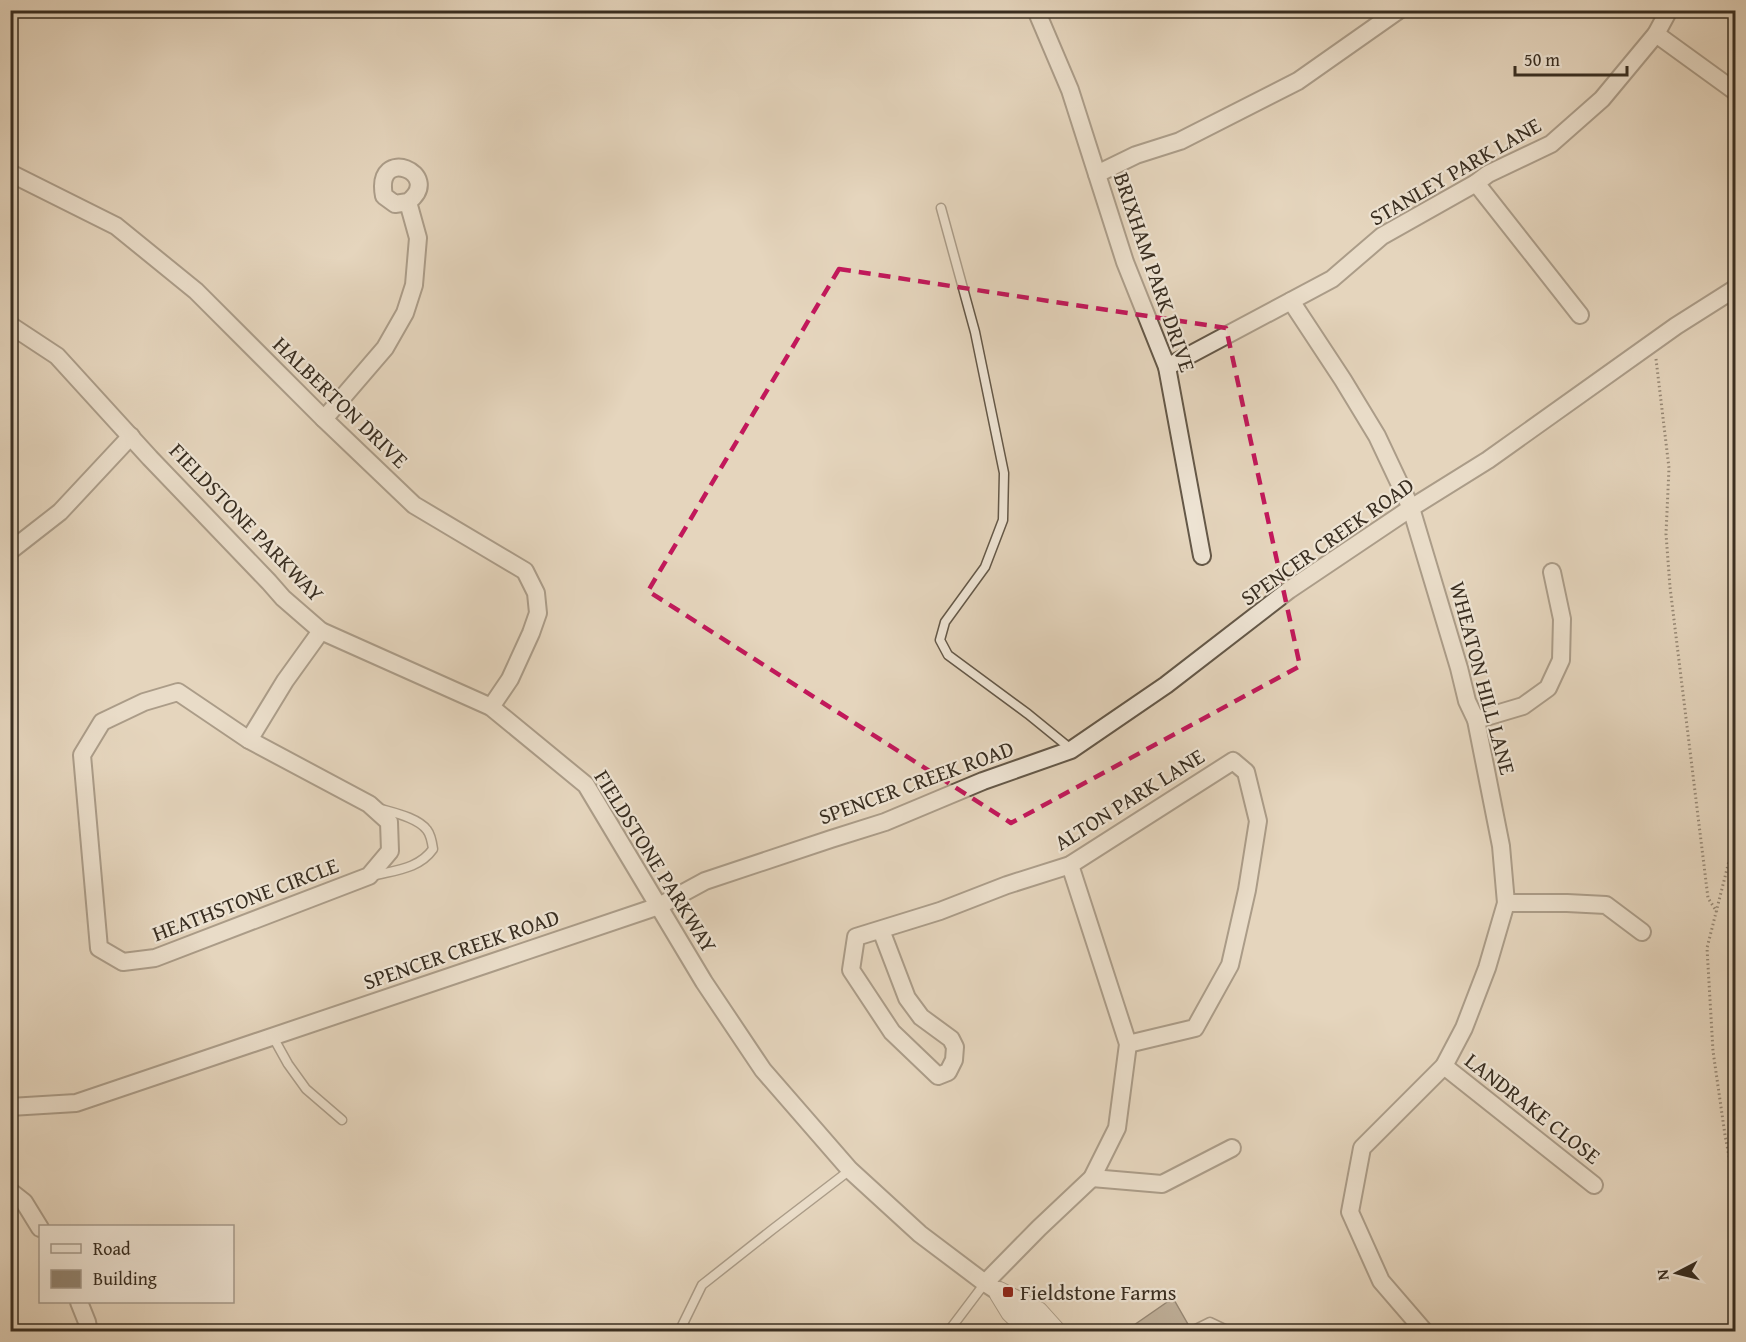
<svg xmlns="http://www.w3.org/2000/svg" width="1746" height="1342" font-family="'Gentium Book Plus',serif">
<rect width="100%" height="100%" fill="#e5d5bd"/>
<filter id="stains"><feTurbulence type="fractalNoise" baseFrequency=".00333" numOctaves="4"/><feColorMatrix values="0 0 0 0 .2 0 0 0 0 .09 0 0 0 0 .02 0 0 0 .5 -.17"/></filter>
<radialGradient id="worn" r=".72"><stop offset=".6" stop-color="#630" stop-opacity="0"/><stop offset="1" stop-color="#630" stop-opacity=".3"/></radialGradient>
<path fill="#928572" stroke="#392e21" stroke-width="1.5" d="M1173,1298L1189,1326L1186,1332H1124Z"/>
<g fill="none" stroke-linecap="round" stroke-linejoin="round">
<g stroke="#645848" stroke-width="11">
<g id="service">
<path d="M941,208L975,332L1004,473L1003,520L985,567L945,622L940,640L948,655L1028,714L1071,749"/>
<path d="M372,876C395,870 419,869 433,849C432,842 431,835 427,830C418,818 395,813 381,809"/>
<path d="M273,1037L288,1064L306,1089L342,1120"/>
<path d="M1192,1331L1210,1322L1231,1332"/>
<path d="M679,1332L702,1285L773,1229L850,1170"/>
<path d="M948,1332L985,1283"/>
</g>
</g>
<g stroke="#645848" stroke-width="20">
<g id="minor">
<path d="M1036,10L1070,90L1125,262L1167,367L1202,556"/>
<path d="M1656,34L1736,92"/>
<path d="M10,173L116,226L196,291L324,419L414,505L525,571L536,593L538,613L531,633L510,679L491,707"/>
<path d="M1097,174L1136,155L1180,141L1298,81L1399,10"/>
<path d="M1476,183L1580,315"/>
<path d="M1291,301L1343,380L1377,436L1411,508L1459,668L1467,701L1476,720L1501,846L1506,903L1487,968L1464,1028L1444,1066L1362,1148L1350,1212L1381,1281L1425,1332"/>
<path d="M10,325L57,356L150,458L269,582L283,598L321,631L491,707L586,785L704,982L763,1070L850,1170L920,1234L985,1283L999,1292"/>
<path d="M1167,367L1332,279L1382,236L1476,183L1488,174L1551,144L1602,99L1656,34L1669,10"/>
<path d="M324,419L385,348L405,313L414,285L418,238L408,202L395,204L384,196C374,144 445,174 408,202"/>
<path d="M10,551L60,512L131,436"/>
<path d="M178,692L249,740L369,804L389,822L390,851L369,876L155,958L123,962L99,948L82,755L102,722L144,702Z"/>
<path d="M1476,720L1523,706L1548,688L1561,660L1562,619L1552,572"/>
<path d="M249,740L285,681L321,631"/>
<path d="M1506,903H1567L1606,905L1642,932"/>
<path d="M881,930L907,998L921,1017L951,1039L955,1047L954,1060L948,1072L938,1076L892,1032L851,970L856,937L940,911L1007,885L1070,865L1233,761L1246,772L1258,821L1247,890L1230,965L1195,1028L1128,1044"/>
<path d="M1444,1066L1594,1185"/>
<path d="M10,1107L76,1103L659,906L705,881L831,839L885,822L983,781L1071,750L1166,685L1289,590L1411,508L1488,460L1676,326L1736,288"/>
<path d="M1092,1178L1162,1184L1232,1148"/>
<path d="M10,1191L24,1202L40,1228"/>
<path d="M985,1283L1039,1228L1092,1178L1117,1128L1128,1044L1070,865"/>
<path d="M79,1302L87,1322L89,1332"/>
</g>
</g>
<g stroke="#645848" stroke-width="22">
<g id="tertiary">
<path d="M999,1292L1038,1312L1056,1332"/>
<path d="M1000,1294L1011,1312L1032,1332"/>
</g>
</g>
<g stroke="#392e21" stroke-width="3" stroke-dasharray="1.5 3" stroke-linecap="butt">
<path d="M1656,359L1669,468L1666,534L1670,587L1708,898L1717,912"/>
<path d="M1736,859L1729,861L1707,948L1713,1051L1725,1135L1736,1193"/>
</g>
<use href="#service" stroke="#eee4d4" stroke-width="8"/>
<use href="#minor" stroke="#eee4d4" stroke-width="16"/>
<use href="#tertiary" stroke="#eee4d4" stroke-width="20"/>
</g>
<path d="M0 0H1746V1342H0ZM839,269L1226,328L1300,666L1011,823L648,591Z" fill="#e5d5bd" fill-opacity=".55" fill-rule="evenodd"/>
<path fill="none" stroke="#c2185b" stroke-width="4.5" stroke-dasharray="12 8" stroke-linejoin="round" d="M839,269L1226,328L1300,666L1011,823L648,591Z"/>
<rect fill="#8f2418" stroke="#eee4d4" stroke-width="2" x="1002" y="1286" width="12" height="12" rx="3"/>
<g text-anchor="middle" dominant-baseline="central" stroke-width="4.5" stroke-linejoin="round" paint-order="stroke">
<g font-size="22" fill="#392e21" stroke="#eee4d4">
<text transform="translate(1455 171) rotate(-30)">STANLEY PARK LANE</text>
<text transform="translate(1155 272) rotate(71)">BRIXHAM PARK DRIVE</text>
<text transform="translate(341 402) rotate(44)">HALBERTON DRIVE</text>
<text transform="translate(247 522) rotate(46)">FIELDSTONE PARKWAY</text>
<text transform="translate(1327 541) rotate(-35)">SPENCER CREEK ROAD</text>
<text transform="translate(1483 678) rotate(75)">WHEATON HILL LANE</text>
<text transform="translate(916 782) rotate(-20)">SPENCER CREEK ROAD</text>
<text transform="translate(1129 799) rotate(-32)">ALTON PARK LANE</text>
<text transform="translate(656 861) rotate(58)">FIELDSTONE PARKWAY</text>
<text transform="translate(245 899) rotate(-21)">HEATHSTONE CIRCLE</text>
<text transform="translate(461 949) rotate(-19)">SPENCER CREEK ROAD</text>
<text transform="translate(1533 1108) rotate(38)">LANDRAKE CLOSE</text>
</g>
<g font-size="22" fill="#392e21" stroke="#eee4d4" text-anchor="start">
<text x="1020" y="1292">Fieldstone Farms</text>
</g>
</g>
<rect width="1746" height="1342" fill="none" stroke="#e5d5bd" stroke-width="36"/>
<rect x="12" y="12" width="1722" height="1318" fill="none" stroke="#392e21" stroke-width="3"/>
<rect x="18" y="18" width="1710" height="1306" fill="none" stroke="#392e21" stroke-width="1.5"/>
<rect x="39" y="1225" width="195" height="78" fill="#eee4d4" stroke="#a69b8c" stroke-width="1.5"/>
<rect x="51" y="1244" width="30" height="9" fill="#eee4d4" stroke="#a69b8c" stroke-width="1.5"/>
<text x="93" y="1255" font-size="18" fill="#392e21">Road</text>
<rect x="51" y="1270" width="30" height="18" fill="#928572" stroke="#a69b8c" stroke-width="1.5"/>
<text x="93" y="1285" font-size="18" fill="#392e21">Building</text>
<g transform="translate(1677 1273) rotate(263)" stroke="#eee4d4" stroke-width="4.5" paint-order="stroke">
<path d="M0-4.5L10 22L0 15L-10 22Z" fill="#392e21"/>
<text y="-9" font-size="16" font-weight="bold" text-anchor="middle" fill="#392e21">N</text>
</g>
<path d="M1515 66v9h112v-9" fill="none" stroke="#392e21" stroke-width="3"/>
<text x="1524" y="66" font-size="18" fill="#392e21" stroke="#eee4d4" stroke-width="4.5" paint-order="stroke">50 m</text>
<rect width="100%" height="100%" filter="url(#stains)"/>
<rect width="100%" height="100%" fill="url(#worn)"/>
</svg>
